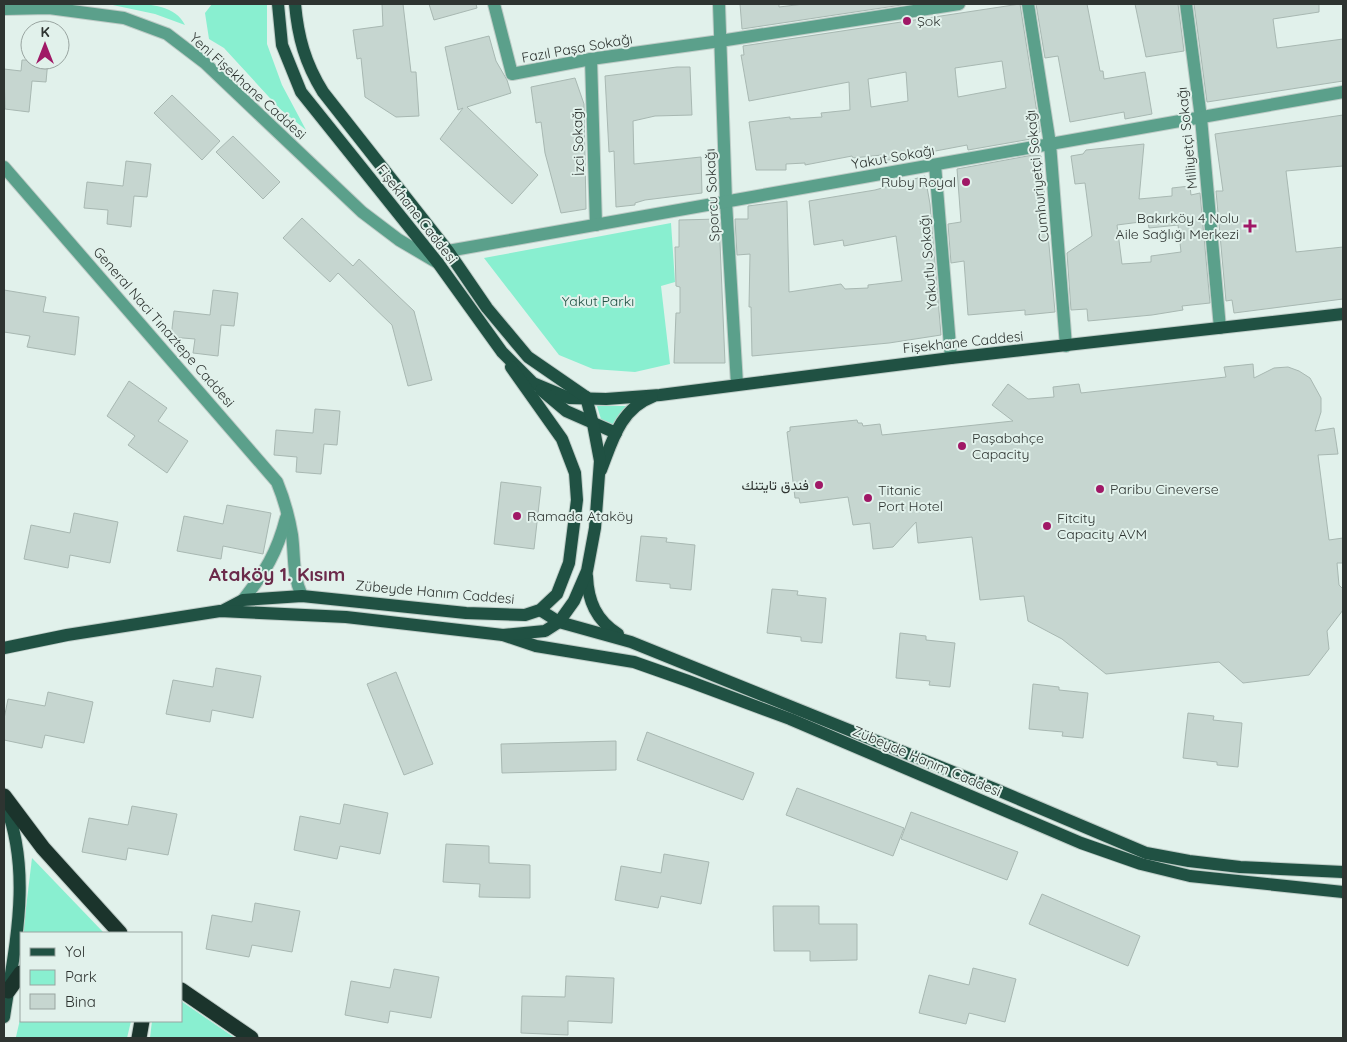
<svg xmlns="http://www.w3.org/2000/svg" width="1347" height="1042" font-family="Quicksand,Vazirmatn,sans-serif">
<rect width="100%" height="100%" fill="#e1f1eb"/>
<g fill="#89efd0">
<path d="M108,4C134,4 173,0 185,25L155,14Z"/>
<path d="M212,4H267V44L282,85L306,130L280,109L224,48L209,39L205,13Z"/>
<path d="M671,223L675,282L661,286L670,364L635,372L593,369L559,355L484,258Z"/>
<path d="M597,406H627L612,426L601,419Z"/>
<path d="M32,858L104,933H23Z"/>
<path d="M181,1001L235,1038H150L152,1021H181Z"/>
<path d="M21,1015V1021H131L127,1038H23L16,1037Z"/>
</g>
<g fill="#c6d6d0" stroke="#a8b8b2" fill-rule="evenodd">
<path d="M382,4H403L411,72H416L419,116L396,117L365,97L361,58L357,59L353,30L383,26Z"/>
<path d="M429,4H476L477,8L434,20Z"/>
<path d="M740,4H779V7L804,4H908L742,29Z"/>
<path d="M1020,4L1040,132L1030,134L1031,139L968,150L967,145L883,161L882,155L853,158L852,156L805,165V163L786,164V170H756L749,122L790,117V119L822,117L821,113L850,110L849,82L749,101L741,55H744L743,46ZM1002,61L1006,88L958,97L955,68ZM906,72L908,101L871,107L868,79Z"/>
<path d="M1036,4H1087L1100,71H1103L1104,79L1145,72L1152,114L1125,119L1124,112L1070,122L1058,56L1045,58Z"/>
<path d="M1135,4H1178L1184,51L1146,57Z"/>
<path d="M1194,4H1319V12L1273,19L1277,48L1343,39V81L1207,102Z"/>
<path d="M489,36L496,61L507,80L511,93L467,107L538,175L512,204L440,139L463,108L458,110L445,47Z"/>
<path d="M22,60H48L46,82L32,81L29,112L5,109L4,69L21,71Z"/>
<path d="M677,67H690L692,115L655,116L633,121L634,164L701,157L702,193L645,200L635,203V205L616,207L614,151L609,152L605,76Z"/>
<path d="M575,78L584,104L586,209L561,213L545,153L541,122L536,123L531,87Z"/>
<path d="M172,95L220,141L202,160L154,113Z"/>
<path d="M1343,115V166L1286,171L1296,252L1343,247V299L1234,313L1232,300L1226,301L1216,191H1223L1215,134Z"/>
<path d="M233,136L280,182L263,199L216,152Z"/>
<path d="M1144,144L1139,199L1172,196V188L1190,186L1191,195L1200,193L1210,303L1182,306L1183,310L1152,315L1088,321L1087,309L1071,310L1067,253L1092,236L1085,183L1075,184L1071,156L1083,154L1086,150ZM1148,221L1149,228L1178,225L1181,252L1151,256V262L1122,264L1117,225Z"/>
<path d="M1033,155L1041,156L1055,312L1025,315V310L968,315L964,261L951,263L948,224L961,222L957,169Z"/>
<path d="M126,161L151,164L147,197L134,196L131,227L107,224L108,210L84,208L87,182L123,186Z"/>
<path d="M925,176L930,204L941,335L889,343L752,356L751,307H749L750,254L737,255L735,219H748V206L787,201L789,292L841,284L845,289L868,288V285L902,281L896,236L844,246L843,240L814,245L809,201L875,190Z"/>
<path d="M302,218L353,266L359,259L414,311L432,380L408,386L392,325L338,273L330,282L283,238Z"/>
<path d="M719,219L725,363H674L676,313H680V287L676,286L675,247H679V220Z"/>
<path d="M4,290L46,297L43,312L79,317L75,355L27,347L30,336L4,332Z"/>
<path d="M213,290L238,293L234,326L221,325L218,356L193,353L195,339L171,337L174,311L210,315Z"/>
<path d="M1253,364L1254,378L1274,368L1288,367L1299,371L1310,378L1321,398V412L1315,431L1334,428L1338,454L1318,455L1329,540L1343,538V563H1337L1339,585L1343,589V610L1327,631L1329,649L1309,675L1243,683L1219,662L1106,674L1062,639L1028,621L1024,596L980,600L972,537L918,543L916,522L893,547L873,549L870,523L853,525L848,497L800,503L799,498H795L787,432L790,431V427L857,420L858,423H862L863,426L880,424L882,435L1013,421L992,405L1008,384L1028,399L1054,397L1053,387L1079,384L1081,393L1226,377L1224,367Z"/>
<path d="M129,381L167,408L158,421L188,441L167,473L128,445L135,436L107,416Z"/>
<path d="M315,409L340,411L337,445L324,444L321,474L296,472L297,457L274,455L276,430L313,433Z"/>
<path d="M501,482L541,487L534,549L494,544Z"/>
<path d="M227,505L271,513L263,554L223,546L221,559L177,551L184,516L223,524Z"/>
<path d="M74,513L118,522L110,563L70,555L68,568L24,559L31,525L70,533Z"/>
<path d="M641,536L667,538L666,542L695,545L691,590L670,588V584L636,581Z"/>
<path d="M772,589L798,591L797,595L826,598L822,643L801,641V637L767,633Z"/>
<path d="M900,633L926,636V640L955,643L950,687L929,685L930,681L896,678Z"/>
<path d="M216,668L261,676L253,718L212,710L210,722L166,714L173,680L213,687Z"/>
<path d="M396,672L433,764L404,775L367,684Z"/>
<path d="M1033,684L1059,687V690L1088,693L1083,738L1062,736L1063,732L1029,729Z"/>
<path d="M48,692L93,702L84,743L45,735L42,748L4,740V719L8,699L45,706Z"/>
<path d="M1188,713L1214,716L1213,720L1242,723L1238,767L1217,765V762L1183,758Z"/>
<path d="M647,732L754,773L743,800L637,760Z"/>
<path d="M616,741V770L502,773L501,744Z"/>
<path d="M797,788L904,828L893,856L786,815Z"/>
<path d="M344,804L388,813L380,854L340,846L337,859L294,850L300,816L340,824Z"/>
<path d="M132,806L177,814L168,855L128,848L126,860L82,852L89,818L128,825Z"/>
<path d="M911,812L1018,852L1007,880L901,839Z"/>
<path d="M446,844L489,846V863L530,865V898L479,897L480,884L443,882Z"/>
<path d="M664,854L709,862L701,904L661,896L658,908L615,900L621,866L661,873Z"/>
<path d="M1042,894L1140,936L1128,966L1029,924Z"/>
<path d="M255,903L300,911L292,952L252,945L249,957L206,949L212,915L252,922Z"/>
<path d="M773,906H819V924H857V960L810,961V951H774Z"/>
<path d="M973,968L1016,979L1005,1022L969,1013L966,1024L919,1013L929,975L969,985Z"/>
<path d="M394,969L439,977L431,1018L390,1011L388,1023L345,1015L351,981L390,988Z"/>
<path d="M566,976L614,978L612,1023L568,1021V1035L521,1033L522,996L565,997Z"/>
</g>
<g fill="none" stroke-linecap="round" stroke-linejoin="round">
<g stroke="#bdcbc6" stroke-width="14">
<g id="minor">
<path d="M494,4L512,74L591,59L720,41L959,4"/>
<path d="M719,4L726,202L737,384"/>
<path d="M1028,4L1050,144L1066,346"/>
<path d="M1186,4L1201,118L1220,328"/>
<path d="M4,9L49,8L124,18L167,34L205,63L362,212L399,240L438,263"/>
<path d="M591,59L596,225"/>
<path d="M935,165L951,358"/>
<path d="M4,167L277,482C284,499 289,517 292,535C295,558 292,574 302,596"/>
<path d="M448,251L1343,92"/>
<path d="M243,600C265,572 277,553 286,518"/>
</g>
</g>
<g stroke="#bdcbc6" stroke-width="14">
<g id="major">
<path d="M278,4L282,45L301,92L438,263L502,352L533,383L569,398L606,399L660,395L951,358L1343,314"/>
<path d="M295,4C298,37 305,63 323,92L448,251L487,308L528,357L586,397"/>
<path d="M541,390L566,411L616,433"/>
<path d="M601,470C612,442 620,409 652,397"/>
<path d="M587,576C588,601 596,620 618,634"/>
<path d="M540,610L559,622L631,642L995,789L1146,853L1189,861L1240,867L1343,872"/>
<path d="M222,611L243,600L302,596L466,613L525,615L540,610L557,594L569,563L577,500L575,473L562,439L511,367"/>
<path d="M503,635L536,646L634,662L688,681L790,719L1081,843L1141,864L1190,876L1343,892"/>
<path d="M4,648L67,635L220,611L346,617L503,635L545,631L559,622L574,601L587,571L595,528L600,461L593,424L586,397"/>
<path d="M4,801C33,871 15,945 4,1017"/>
</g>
</g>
<g stroke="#bdcbc6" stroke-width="17">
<g id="highway">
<path d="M4,796L43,848L120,933"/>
<path d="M181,990L251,1038"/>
<path d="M8,991L21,973"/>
<path d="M139,1038L142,1021"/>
</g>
</g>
<use href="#minor" stroke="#5ba08b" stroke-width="12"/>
<use href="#major" stroke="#205143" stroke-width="12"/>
<use href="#highway" stroke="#1b342c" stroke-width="15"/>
</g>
<g fill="#a01866" stroke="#e1f1eb" stroke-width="2">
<circle cx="907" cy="21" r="5"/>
<circle cx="966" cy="182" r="5"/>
<path d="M1247.5 218.5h5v5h5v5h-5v5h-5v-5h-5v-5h5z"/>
<circle cx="962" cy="446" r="5"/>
<circle cx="819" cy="485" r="5"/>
<circle cx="1100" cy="489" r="5"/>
<circle cx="868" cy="498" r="5"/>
<circle cx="517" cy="516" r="5"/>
<circle cx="1047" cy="526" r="5"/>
</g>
<g text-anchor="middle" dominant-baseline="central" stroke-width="4" stroke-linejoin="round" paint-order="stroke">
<g font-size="14" fill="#2e3431" stroke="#e1f1eb" text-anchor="start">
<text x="917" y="21">Şok</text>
<text x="956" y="182" text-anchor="end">Ruby Royal</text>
<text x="1239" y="218" text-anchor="end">Bakırköy 4 Nolu<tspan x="1239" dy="16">Aile Sağlığı Merkezi</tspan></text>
<text x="972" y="438">Paşabahçe<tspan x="972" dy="16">Capacity</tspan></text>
<text x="809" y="485" text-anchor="end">فندق تايتنك</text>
<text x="1110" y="489">Paribu Cineverse</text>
<text x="878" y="490">Titanic<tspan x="878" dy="16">Port Hotel</tspan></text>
<text x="527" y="516">Ramada Ataköy</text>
<text x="1057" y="518">Fitcity<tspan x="1057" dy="16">Capacity AVM</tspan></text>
</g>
<g font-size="14" fill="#2e3431" stroke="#e1f1eb">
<text transform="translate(577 48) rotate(-10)">Fazıl Paşa Sokağı</text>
<text transform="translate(248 86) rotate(42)">Yeni Fişekhane Caddesi</text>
<text transform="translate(1187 138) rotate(-96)">Milliyetçi Sokağı</text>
<text transform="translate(578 142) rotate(-92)">İzci Sokağı</text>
<text transform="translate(893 157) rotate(-10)">Yakut Sokağı</text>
<text transform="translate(1037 176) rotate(-96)">Cumhuriyetçi Sokağı</text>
<text transform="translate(712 195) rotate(-93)">Sporcu Sokağı</text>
<text transform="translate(417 214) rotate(52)">Fişekhane Caddesi</text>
<text transform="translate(928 262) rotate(-95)">Yakutlu Sokağı</text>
<text transform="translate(164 327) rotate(49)">General Naci Tınaztepe Caddesi</text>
<text transform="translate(963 342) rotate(-6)">Fişekhane Caddesi</text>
<text transform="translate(435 592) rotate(5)">Zübeyde Hanım Caddesi</text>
<text transform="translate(927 761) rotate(23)">Zübeyde Hanım Caddesi</text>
</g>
<g font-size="14" fill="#225144" stroke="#e1f1eb">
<text x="598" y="301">Yakut Parkı</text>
</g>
<g font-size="19" font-weight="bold" fill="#6b2a4a" stroke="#e1f1eb">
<text x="277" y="574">Ataköy 1. Kısım</text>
</g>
</g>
<rect width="1347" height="1042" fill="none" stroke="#2e3431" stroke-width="10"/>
<rect x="20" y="932" width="162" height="90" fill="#e1f1eb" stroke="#99a5a1"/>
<rect x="30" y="948" width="25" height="8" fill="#205143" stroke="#99a5a1"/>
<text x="65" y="957" font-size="15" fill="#2e3431">Yol</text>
<rect x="30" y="970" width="25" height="15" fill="#89efd0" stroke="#99a5a1"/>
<text x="65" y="982" font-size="15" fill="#2e3431">Park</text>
<rect x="30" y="994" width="25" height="15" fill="#c6d6d0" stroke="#99a5a1"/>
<text x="65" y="1007" font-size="15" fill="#2e3431">Bina</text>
<g transform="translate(45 45)"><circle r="24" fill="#e1f1eb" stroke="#99a5a1"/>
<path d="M0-4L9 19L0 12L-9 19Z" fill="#a01866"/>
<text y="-8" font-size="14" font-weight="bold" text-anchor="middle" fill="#2e3431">K</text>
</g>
</svg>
